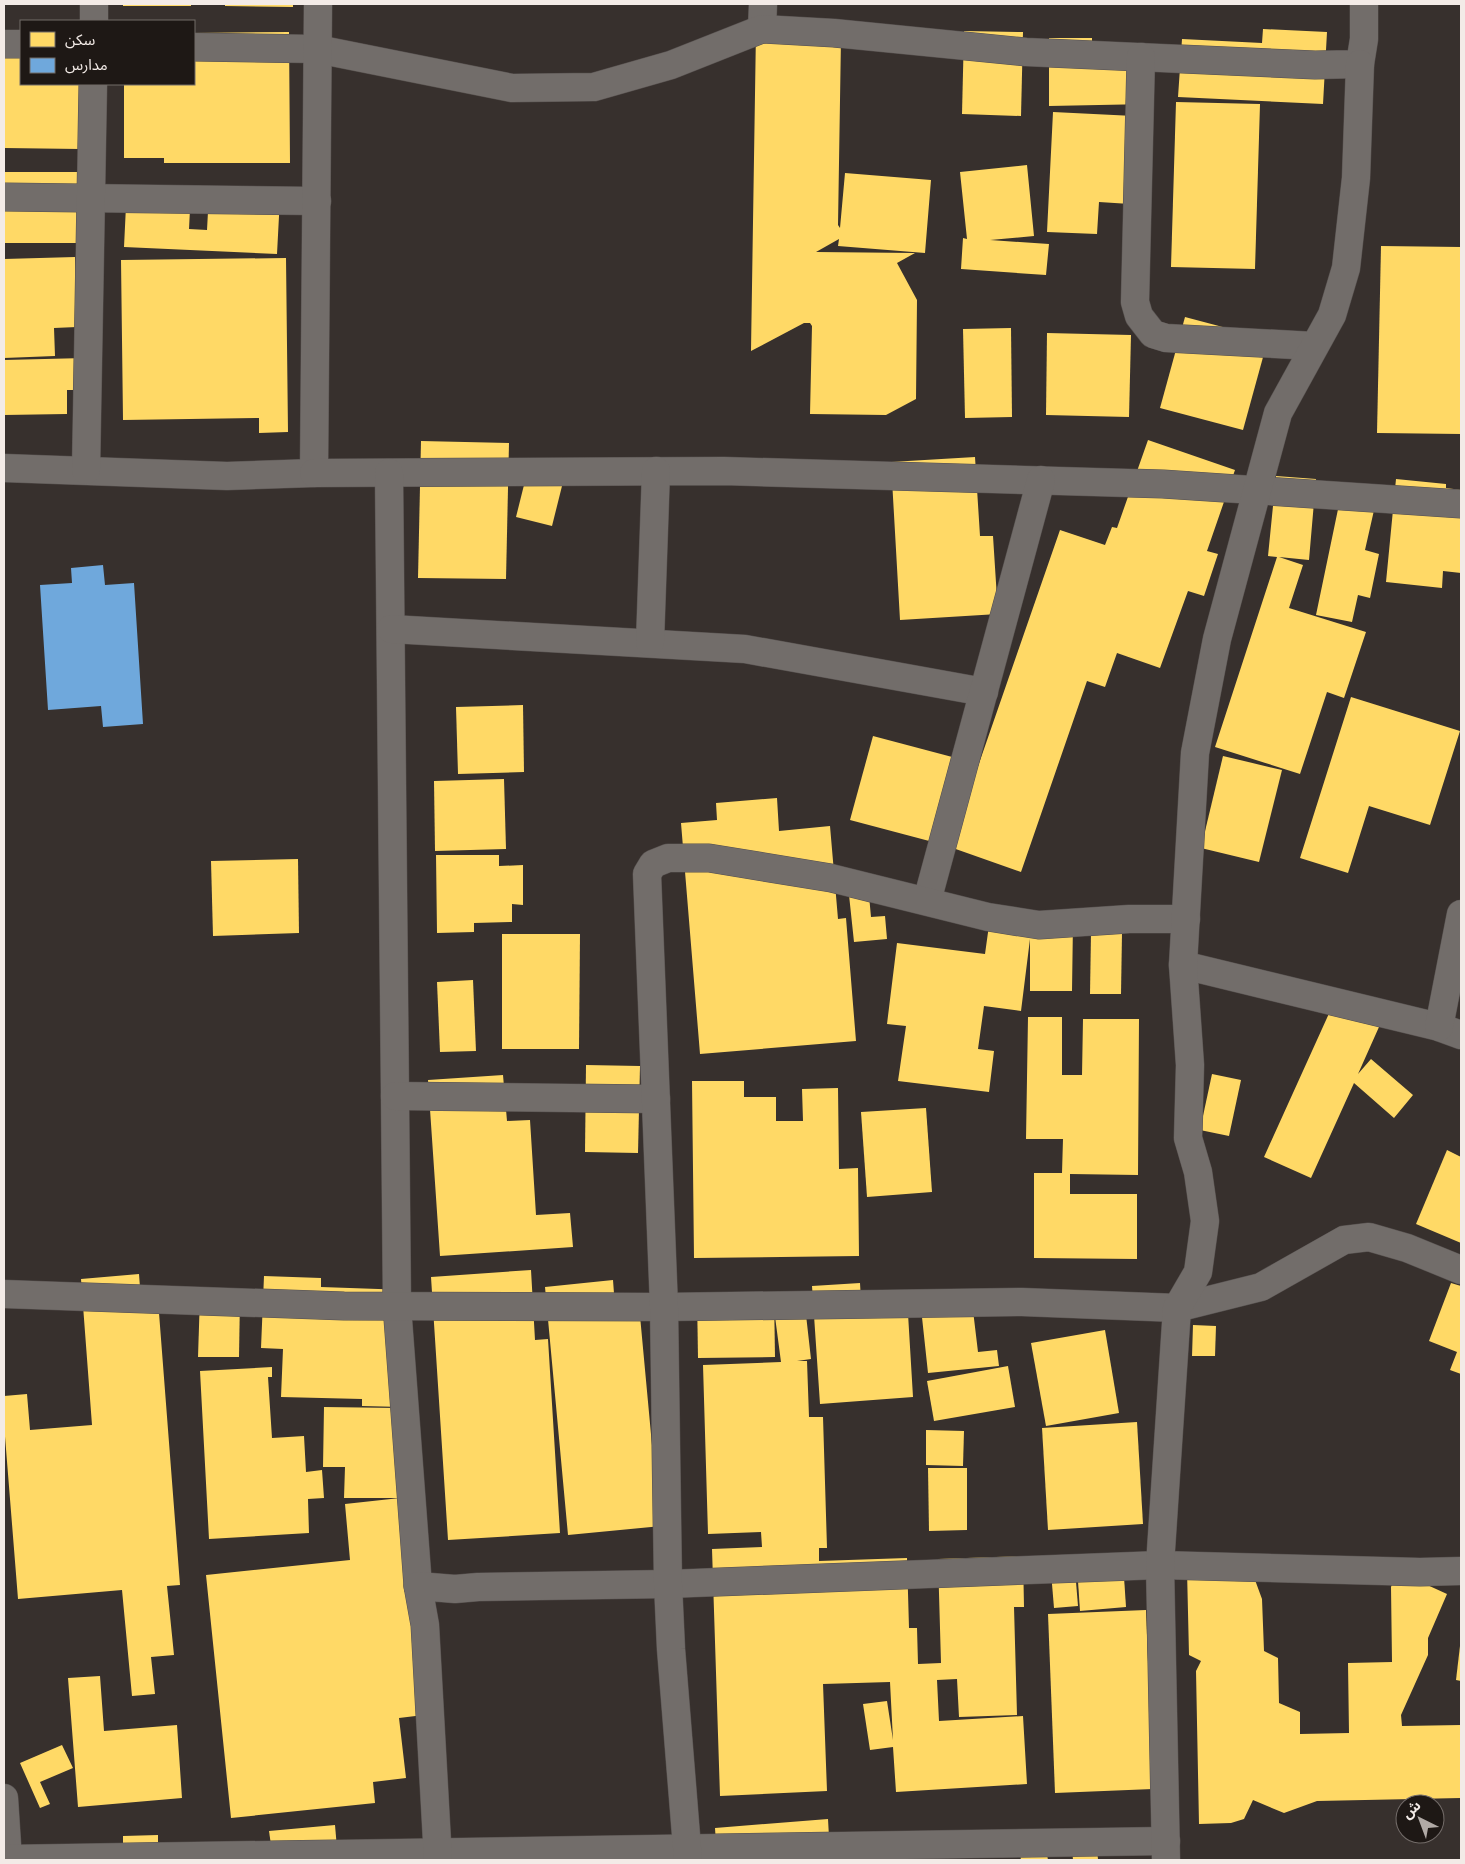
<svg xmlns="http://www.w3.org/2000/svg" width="1465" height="1864" font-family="'DM Sans','Noto Sans Arabic',sans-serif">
<rect width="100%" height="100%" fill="#37302d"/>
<g fill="#ffd966">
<rect x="123" y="4" width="68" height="2"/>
<path d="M225,4H293V7L225,6Z"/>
<path d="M1263,29L1327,32L1323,104L1178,97L1182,39L1262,43Z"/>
<path d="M756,30L841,38L838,225L840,228L845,173L931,180L925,253L838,246L839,239L816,252L915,253L897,263L917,300L916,399L886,415L810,414L812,326L810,323H804L751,351Z"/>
<path d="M964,31L1023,32L1021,116L962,114Z"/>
<path d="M289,32L290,163H164V158H124V84H194V33Z"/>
<path d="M4,33H21V84H81L80,149L4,148Z"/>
<path d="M1049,38H1092V51H1125L1149,104L1049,106Z"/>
<path d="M1176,102L1260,104L1255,269L1171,267Z"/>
<path d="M1053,112L1134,116L1130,204L1099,202L1097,234L1047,232Z"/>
<path d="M1027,165L1034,236L990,240L1049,244L1046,275L961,269L963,238L967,239L960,172Z"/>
<path d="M4,172H89L88,243H4Z"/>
<path d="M127,185L191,189L189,229L207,230L209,193L280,197L277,254L124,247Z"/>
<path d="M1381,246L1461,247V434L1377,433Z"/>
<path d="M75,257L77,327L54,328L55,356L4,358V259Z"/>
<path d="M286,258L288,432L259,433V418L123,420L121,260Z"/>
<path d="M1185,317L1268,339L1243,430L1160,408Z"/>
<path d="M1011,328L1012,417L965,418L963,329Z"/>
<path d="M1047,333L1131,335L1129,417L1046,415Z"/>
<path d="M85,358V390H67V414L4,415V360Z"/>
<path d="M1148,440L1235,470L1207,551L1218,554L1204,596L1188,591L1160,668L1117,653L1105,687L1087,681L1021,872L950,847L1060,530L1105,545L1112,527L1117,528Z"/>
<path d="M421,441L509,443L506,579L418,578Z"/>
<path d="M975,457L980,536H993L998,614L900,620L891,462Z"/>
<path d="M527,473L563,482L552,526L516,517Z"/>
<path d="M1276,476L1316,479L1309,560L1279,557L1303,565L1289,608L1366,632L1344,698L1327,692L1300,774L1215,747L1277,557L1268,556Z"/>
<path d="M1396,479L1446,484V488L1461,490V573L1443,571L1442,588L1386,582Z"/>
<path d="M1342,490L1377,497L1365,550L1379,554L1370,598L1358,595L1352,622L1316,615Z"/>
<path d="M1351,697L1460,731L1430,825L1369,806L1348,873L1300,858Z"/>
<path d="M523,705L524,772L458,774L456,707Z"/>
<path d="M873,736L956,758L933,842L850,820Z"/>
<path d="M1223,756L1282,770L1259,862L1201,848Z"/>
<path d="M504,779L506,849L435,851L434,781Z"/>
<path d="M777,798L779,831L830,826L838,919L846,918L856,1041L700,1054L681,823L717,820L716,803Z"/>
<path d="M436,855H499V866L523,865V905L512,904V922L474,923V932L437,933Z"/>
<path d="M298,859L299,933L213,936L211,861Z"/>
<path d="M867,874L871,917L885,916L887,939L854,942L847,876Z"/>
<path d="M990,918L1073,922L1072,991H1030V939L1021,1011L984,1006L978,1049L994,1051L989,1092L898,1081L906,1026L887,1024L897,943L985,954Z"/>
<path d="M1091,933H1122L1121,994H1090Z"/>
<path d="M502,934H580L579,1049H502Z"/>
<path d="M473,980L476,1051L440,1052L437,982Z"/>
<path d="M1336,998L1383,1018L1358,1074L1371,1059L1413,1095L1394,1118L1354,1083L1311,1178L1264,1157Z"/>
<path d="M1028,1017H1062V1075H1082L1083,1019H1139L1138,1175L1070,1174V1194H1137V1259L1034,1258V1173H1062L1063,1139H1026Z"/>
<path d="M586,1065L640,1066L638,1153L585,1152Z"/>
<path d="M1212,1074L1241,1080L1229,1136L1200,1130Z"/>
<path d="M503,1075L507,1121L530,1120L536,1215L570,1213L573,1247L440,1256L428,1080Z"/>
<path d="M692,1081H744V1097H776V1121H803L802,1089L838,1088L839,1169L858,1168L859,1256L694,1258Z"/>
<path d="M926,1108L932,1192L867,1197L861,1112Z"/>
<path d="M1447,1150L1461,1157V1243L1416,1224Z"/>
<path d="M531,1270L535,1340L548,1339L560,1533L448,1540L431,1277Z"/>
<path d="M139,1274L141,1301L158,1300L180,1585L167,1586L174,1655L151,1657L155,1694L132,1696L122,1590L18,1599L4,1424V1396L27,1394L30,1430L92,1425L81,1279Z"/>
<path d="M264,1276L321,1278V1287L407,1290L402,1407L362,1406V1399L281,1397L283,1349L261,1348Z"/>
<path d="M613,1280L615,1307L639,1305L652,1445L664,1444L672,1525L568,1535L545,1287Z"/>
<path d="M860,1283L861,1300L907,1297L913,1397L820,1404L812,1286Z"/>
<path d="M1451,1283L1461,1286V1374L1450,1370L1457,1352L1429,1341Z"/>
<path d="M774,1295L775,1357L698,1358L697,1296Z"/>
<path d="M200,1296L240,1297L239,1357H198Z"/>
<path d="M972,1302L978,1352L997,1350L999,1366L928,1373L921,1308Z"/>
<path d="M805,1306L811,1359L797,1361H807L809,1417H823L827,1548H819V1561L907,1558L909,1628H917L918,1664L941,1663L938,1559L1023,1556L1024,1607H1014L1017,1715L959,1717L957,1679L937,1680L939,1721L1023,1716L1027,1784L896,1792L893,1747L870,1750L863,1704L887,1701L893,1740L890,1682L823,1684L827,1791L720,1796L712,1549L762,1547L761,1532L708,1534L703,1365L781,1362L774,1309Z"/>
<path d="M1193,1325L1216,1326L1215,1356H1192Z"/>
<path d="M1105,1330L1119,1413L1046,1426L1031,1343Z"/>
<path d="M1008,1366L1015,1407L934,1421L927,1381Z"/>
<path d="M272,1367V1377H268L272,1438L304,1436L306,1472L322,1470L324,1498L308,1499L309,1533L209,1539L200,1371Z"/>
<path d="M324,1407L398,1408L432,1714L399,1718L406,1778L373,1782L375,1803L231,1818L206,1575L350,1560L345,1504L400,1498H344L345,1467H323Z"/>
<path d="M1137,1422L1143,1524L1048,1530L1042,1428Z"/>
<path d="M926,1430L964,1431L963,1466L926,1465Z"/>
<path d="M928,1468H967V1530L929,1531Z"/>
<path d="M1123,1562L1126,1607L1080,1611L1077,1566Z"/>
<path d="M1251,1569L1262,1599L1264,1651L1278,1658L1279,1703L1300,1712V1734L1349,1733L1348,1663L1392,1662L1391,1587L1394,1579L1412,1578L1447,1594L1428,1638V1655L1401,1715L1402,1726L1461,1725V1798L1317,1801L1284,1813L1253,1800L1244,1819L1231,1823L1199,1824L1196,1671L1201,1661L1189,1655L1187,1570Z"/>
<path d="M1075,1570L1078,1606L1054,1608L1051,1572Z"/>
<path d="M1146,1610L1153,1789L1055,1793L1048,1614Z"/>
<path d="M1460,1646H1461V1681L1456,1680Z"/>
<path d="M100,1676L104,1731L177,1725L182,1798L78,1807L68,1678Z"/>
<path d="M62,1745L73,1768L40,1782L50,1804L40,1808L20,1763Z"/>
<path d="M828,1819L829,1837L887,1833L889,1860H717L715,1828Z"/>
<path d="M335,1825L338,1860L272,1852L269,1831Z"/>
<path d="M1096,1833L1098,1860H1073L1071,1836Z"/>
<path d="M158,1835V1847L123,1860V1836Z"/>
<path d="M1044,1837L1048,1860H1021L1018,1841Z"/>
</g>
<path fill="#6fa8dc" d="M103,565L105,585L134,583L143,724L103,727L101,706L48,710L40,585L72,583L71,568Z"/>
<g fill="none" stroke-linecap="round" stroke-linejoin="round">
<g stroke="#554f4d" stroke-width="29">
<g id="minor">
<path d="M94,21V4"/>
<path d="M762,29L763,4"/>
<path d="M4,44H21"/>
<path d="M194,47L317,49L512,88L594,87L671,65L762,29L834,33L1026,52L1315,65L1360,64L1364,39V4"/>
<path d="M1141,57L1135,302L1139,316L1153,334L1166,338L1314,346"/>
<path d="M4,197L317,201"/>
<path d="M4,468L227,476L314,473L318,4"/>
<path d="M86,470L93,84"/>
<path d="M314,473L724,471L1163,484L1461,504"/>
<path d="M389,473L397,1306L418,1586"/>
<path d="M391,629L745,649L984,692"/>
<path d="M650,642L656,471"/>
<path d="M927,901L1041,480"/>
<path d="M1183,965L1439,1027L1461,1035"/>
<path d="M1439,1027L1461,914"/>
<path d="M395,1096L656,1099"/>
<path d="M4,1294L344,1306L664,1307L1022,1302L1177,1308L1261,1287L1344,1240L1369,1237L1407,1248L1461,1270"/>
<path d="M4,1798L8,1860"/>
<path d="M4,1859L1166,1841"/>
<path d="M438,1860L425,1625L418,1586L455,1589L478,1587L668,1584L1160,1565L1420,1572L1461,1571"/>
<path d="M688,1860L671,1649L668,1584L664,1307L647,874L653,864L668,858H709L831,878L988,917L1039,925L1129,919H1186"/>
<path d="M1166,1860L1160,1565L1177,1308L1198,1272L1205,1221L1198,1172L1188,1138L1190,1065L1183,965L1195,753L1217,639L1278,413L1332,315L1346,268L1356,178L1360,64"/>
</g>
</g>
<use href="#minor" stroke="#726d6a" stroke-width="28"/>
</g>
<rect width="1465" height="1864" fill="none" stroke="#f3ebe7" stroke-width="10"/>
<rect x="20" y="20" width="175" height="65" fill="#1e1815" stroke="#736c69"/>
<rect x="30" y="32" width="25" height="15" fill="#ffd966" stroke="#736c69"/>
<text x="65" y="45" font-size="15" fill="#f3ebe7">سكن</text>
<rect x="30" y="58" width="25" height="15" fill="#6fa8dc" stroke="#736c69"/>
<text x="65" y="70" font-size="15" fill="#f3ebe7">مدارس</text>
<g transform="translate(1420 1819) rotate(318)"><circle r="24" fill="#1e1815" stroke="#736c69"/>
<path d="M0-4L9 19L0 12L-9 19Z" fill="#b1aaa6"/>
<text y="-8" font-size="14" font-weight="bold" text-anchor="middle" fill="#f3ebe7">ش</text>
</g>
</svg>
